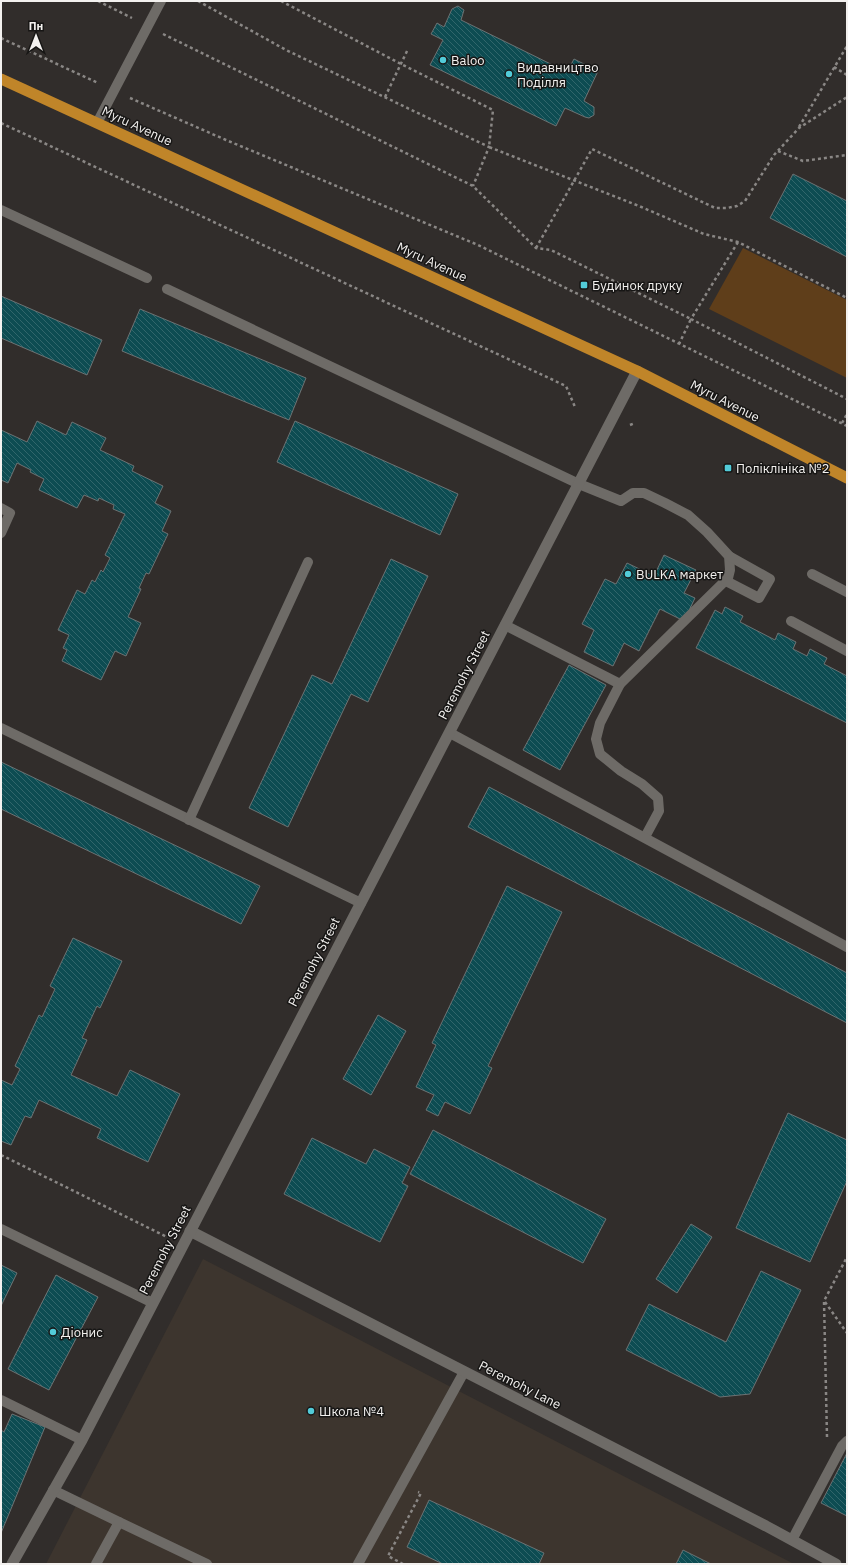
<svg xmlns="http://www.w3.org/2000/svg" width="848" height="1565" font-family="'IBM Plex Sans',sans-serif">
<defs>
<pattern id="building-back-hatch" width="6" height="6" patternUnits="userSpaceOnUse"><rect width="6" height="6" fill="#0d4c52"/><path d="M-1 5l2 2M0 0l6 6M5-1l2 2" fill="none" stroke="#31666b"/></pattern>
</defs>
<rect width="100%" height="100%" fill="#312d2b"/>
<path fill="#3d352e" d="M203,1259L794,1564H46Z"/>
<path fill="#5f3e1a" d="M743,248L847,300V378L709,309Z"/>
<g fill="url(#building-back-hatch)" stroke="#6c7273">
<path d="M458,6L464,10L461,20L567,72L574,59L598,71L584,101L594,107V115L589,118L585,117L565,108L556,126L430,65L443,40L431,34L437,23L444,27L452,9Z"/>
<path d="M793,174L847,201V257L770,218Z"/>
<path d="M1,296L102,340L87,375L1,338Z"/>
<path d="M140,309L306,378L289,420L122,351Z"/>
<path d="M37,421L66,435L72,422L106,438L100,450L134,466L132,471L163,486L155,503L171,511L162,531L168,534L149,574L146,573L139,588L141,589L128,617L141,623L126,656L115,651L101,680L62,661L67,650L63,648L69,635L58,630L77,590L85,594L92,580L95,582L101,570L103,572L110,558L105,555L125,514L113,509L114,505L99,498L98,501L84,495L77,508L39,490L44,479L30,472L31,470L17,463L8,483L1,480V430L27,442Z"/>
<path d="M295,421L458,494L440,535L277,462Z"/>
<path d="M664,555L696,570L684,593L695,598L684,621L660,609L639,651L624,643L613,666L584,652L594,630L582,624L605,579L616,584L627,563L654,576Z"/>
<path d="M391,559L428,576L368,702L351,694L288,827L249,808L312,675L332,684Z"/>
<path d="M725,607L743,616L740,622L775,640L778,633L796,642L793,649L807,656L810,649L827,658L824,664L847,676V723L696,648L715,610L722,614Z"/>
<path d="M569,665L606,685L560,770L523,750Z"/>
<path d="M1,762L260,886L241,924L1,809Z"/>
<path d="M489,787L847,973V1023L468,827Z"/>
<path d="M507,886L562,912L488,1066L492,1068L470,1114L445,1102L438,1116L426,1110L434,1095L416,1087L436,1045L432,1043Z"/>
<path d="M73,938L122,961L100,1008L97,1006L82,1038L87,1040L71,1075L117,1096L130,1070L180,1094L148,1162L97,1138L101,1129L39,1100L31,1118L25,1116L11,1145L1,1141V1080L12,1085L20,1069L15,1066L39,1015L42,1017L55,989L50,986Z"/>
<path d="M378,1015L406,1031L371,1095L343,1079Z"/>
<path d="M788,1113L847,1140V1181L810,1262L736,1228Z"/>
<path d="M433,1130L606,1219L583,1263L410,1174Z"/>
<path d="M312,1138L366,1164L374,1149L410,1167L402,1183L408,1186L380,1242L284,1194Z"/>
<path d="M691,1224L712,1237L677,1293L656,1279Z"/>
<path d="M1,1265L17,1273L1,1306Z"/>
<path d="M761,1271L801,1290L750,1394L720,1397L626,1350L649,1304L726,1342Z"/>
<path d="M56,1275L98,1297L49,1390L8,1369Z"/>
<path d="M12,1414L45,1427L1,1533V1430L4,1432Z"/>
<path d="M847,1453V1516L821,1503Z"/>
<path d="M429,1500L544,1553L539,1564H443L407,1547Z"/>
<path d="M683,1550L711,1564H676Z"/>
</g>
<g fill="none" stroke-linecap="round" stroke-linejoin="round">
<g stroke="#8a8785" stroke-width="2.5" stroke-dasharray="3 3" stroke-linecap="butt">
<path d="M98,1L132,18"/>
<path d="M198,1L286,50L489,147L473,186"/>
<path d="M281,1L401,64L493,110L489,147L639,206L704,234L738,242L847,298"/>
<path d="M163,34L473,186L536,248L551,250L691,319L679,344"/>
<path d="M1,38L98,83"/>
<path d="M834,67L847,75"/>
<path d="M385,97L408,49"/>
<path d="M130,98L226,140L478,245L847,426"/>
<path d="M1,123L566,386L575,407"/>
<path d="M799,127L847,46"/>
<path d="M778,151L803,161L847,155"/>
<path d="M738,242L691,319L847,399"/>
<path d="M536,248L592,149L715,208H727L737,206L745,201L774,155L799,128L847,97"/>
<path d="M842,423L847,414"/>
<path d="M630,425L635,423"/>
<path d="M1,1155L167,1237"/>
<path d="M825,1302L847,1333"/>
<path d="M827,1437L824,1301L847,1257"/>
<path d="M403,1564L388,1556L421,1493L418,1492"/>
</g>
<g stroke="#6e6b67" stroke-width="10">
<path d="M97,123L161,1"/>
<path d="M1,210L147,278"/>
<path d="M167,289L579,484L621,501L633,493H644L665,503L688,515L707,532L729,556L730,570L728,578L620,684L600,723L596,739L600,754L621,771L642,784L658,798L659,811L645,837"/>
<path d="M1,508L10,513L1,533"/>
<path d="M812,574L847,592"/>
<path d="M726,581L759,598L770,579L729,556"/>
<path d="M791,621L847,651"/>
<path d="M505,625L620,684"/>
<path d="M1,728L361,903"/>
<path d="M450,733L847,947"/>
<path d="M189,820L308,562"/>
<path d="M1,1229L153,1303"/>
<path d="M1,1400L82,1440"/>
<path d="M53,1490L119,1522"/>
<path d="M792,1540L842,1446L847,1441"/>
<path d="M96,1564L119,1522L207,1564"/>
<path d="M358,1564L464,1372"/>
</g>
<g stroke="#6e6b67" stroke-width="11">
<path d="M190,1231L766,1526L836,1564"/>
<path d="M12,1564L82,1440L637,371"/>
</g>
<path stroke="#c08529" stroke-width="11" d="M1,79L637,371L847,478"/>
</g>
<g fill="#52cbd8" stroke="#171615" stroke-width="1.5">
<circle cx="443" cy="60" r="4"/>
<circle cx="509" cy="74" r="4"/>
<rect x="580" y="281" width="8" height="8" rx="2"/>
<rect x="724" y="464" width="8" height="8" rx="2"/>
<circle cx="628" cy="574" r="4"/>
<circle cx="53" cy="1332" r="4"/>
<circle cx="311" cy="1411" r="4"/>
</g>
<g text-anchor="middle" dominant-baseline="central" stroke-width="3" stroke-linejoin="round" paint-order="stroke">
<g font-size="13" fill="#f3f1ef" stroke="#171615" text-anchor="start">
<text x="451" y="60">Baloo</text>
<text x="517" y="67">Видавництво<tspan x="517" dy="15">Поділля</tspan></text>
<text x="592" y="285">Будинок друку</text>
<text x="736" y="468">Поліклініка №2</text>
<text x="636" y="574">BULKA маркет</text>
<text x="61" y="1332">Діонис</text>
<text x="319" y="1411">Школа №4</text>
</g>
<g font-size="13" fill="#f3f1ef" stroke="#171615">
<text transform="translate(137 126) rotate(25)">Myru Avenue</text>
<text transform="translate(432 262) rotate(25)">Myru Avenue</text>
<text transform="translate(725 401) rotate(27)">Myru Avenue</text>
<text transform="translate(464 675) rotate(-63)">Peremohy Street</text>
<text transform="translate(314 962) rotate(-63)">Peremohy Street</text>
<text transform="translate(165 1250) rotate(-63)">Peremohy Street</text>
<text transform="translate(520 1385) rotate(27)">Peremohy Lane</text>
</g>
</g>
<rect width="848" height="1565" fill="none" stroke="#f3f1ef" stroke-width="4"/>
<g transform="translate(36 36)" stroke="#171615" stroke-width="3" paint-order="stroke">
<path d="M0-3L7 15L0 10L-7 15Z" fill="#f3f1ef"/>
<text y="-6" font-size="11" font-weight="bold" text-anchor="middle" fill="#f3f1ef">Пн</text>
</g>
</svg>
